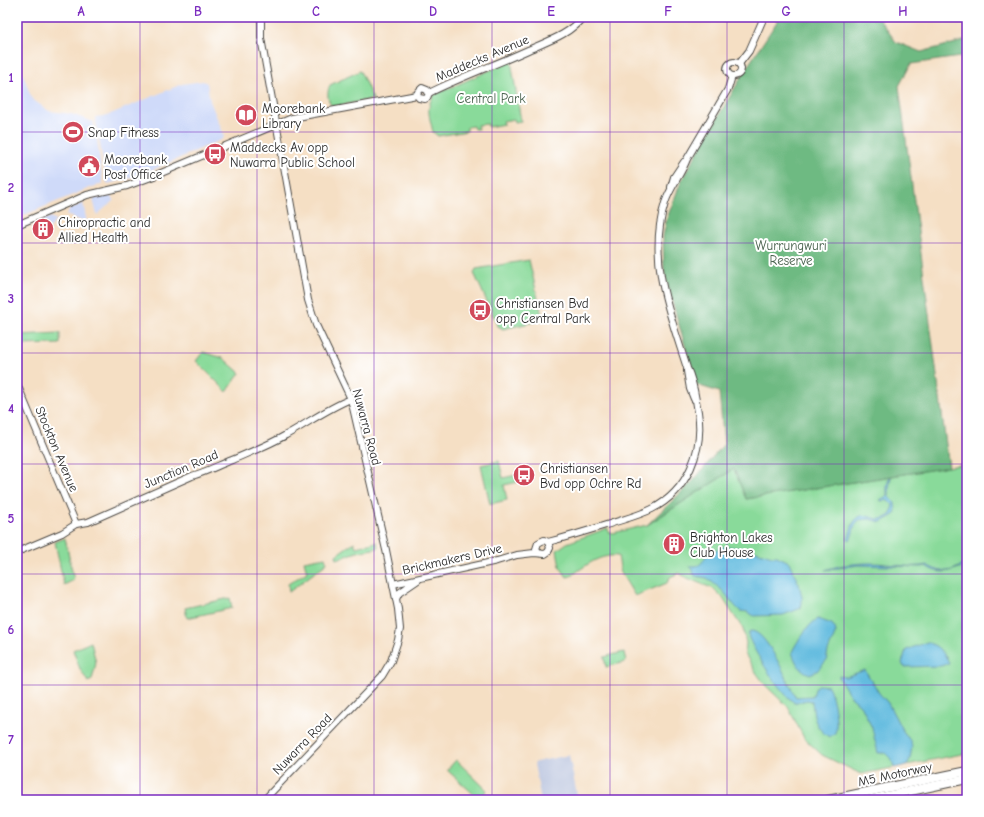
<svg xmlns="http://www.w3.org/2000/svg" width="984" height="817" font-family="'Comic Neue',sans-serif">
<rect width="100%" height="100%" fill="#fff"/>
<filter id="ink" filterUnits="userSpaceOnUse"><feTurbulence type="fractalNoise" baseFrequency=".025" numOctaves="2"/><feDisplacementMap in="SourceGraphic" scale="8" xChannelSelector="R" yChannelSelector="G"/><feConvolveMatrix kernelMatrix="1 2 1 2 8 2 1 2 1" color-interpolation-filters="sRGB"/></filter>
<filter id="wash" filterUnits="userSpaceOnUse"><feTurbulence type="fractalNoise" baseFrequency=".012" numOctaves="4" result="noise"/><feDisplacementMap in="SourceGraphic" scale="16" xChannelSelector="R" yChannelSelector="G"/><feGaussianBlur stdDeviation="0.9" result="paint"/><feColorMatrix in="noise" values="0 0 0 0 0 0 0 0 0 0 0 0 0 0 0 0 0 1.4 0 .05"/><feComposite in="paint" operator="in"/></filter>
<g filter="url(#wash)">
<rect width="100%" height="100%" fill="#f5dfc4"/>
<g fill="#cfdaf9">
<path d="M17,58L32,99L49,111L71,114L93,122L96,132L103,184L92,187L17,218Z"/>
<path d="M203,81L207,83L210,101L224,135L223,139L143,174L124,180L107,184L95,117L104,116L113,113L182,84Z"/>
<path d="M108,195L113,198L114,200L97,215L93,199Z"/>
<path d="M83,203L87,223L66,215L70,209Z"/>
<path d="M50,217L56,220L41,240L36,223Z"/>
</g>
<path fill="#bac4de" d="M569,755L578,800H541L534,764L536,762Z"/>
<g fill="#89da9a" stroke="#5a8262">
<path d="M511,61L521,121L515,122L514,119L503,121L504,124L488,127V124L477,125L478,129H474L473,126L467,127V131L438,136L433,132C430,118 425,108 434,95Z"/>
<path d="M360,71L373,99L336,106L331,105C327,99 327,91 330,85Z"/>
<path d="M529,260L543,320L503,329L498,326L474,273L476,269Z"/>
<path d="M60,333V344L17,345V335Z"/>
<path d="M203,352L223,358L240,373L227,392L196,361Z"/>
<path d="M499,461L503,478L521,474L523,481L504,485L507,500L490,504L481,465Z"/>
<path d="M967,464V753L861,774L822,755L804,738L788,707L766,686L755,671L745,654L746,643L743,629L722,597L714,589L687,578L679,573L670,577L667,583L635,596L621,573L618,556C599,554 585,566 571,576L567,577L560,567L557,550L567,543L608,528V532L613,533L647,525L734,469L746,499Z"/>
<path d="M65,538L74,580L64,585L55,542Z"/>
<path d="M354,542L356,547L377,542L378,548L357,552L337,559L336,555Z"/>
<path d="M325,557L327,563L289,592L288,584L307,572L304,561Z"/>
<path d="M230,598L232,608L187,618L185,608Z"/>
<path d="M91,642L96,663L92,680L88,682L80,669L73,650Z"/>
<path d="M624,652L626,662L606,667L604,657Z"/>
<path d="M456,760L487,790L479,799L447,770Z"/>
</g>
<path fill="#6eba82" stroke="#4c7256" d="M780,17H878L896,42L921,52L967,40V56L911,64L899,86L949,467L746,499L734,469L647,525L693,481L724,444L719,392L697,385L695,380L668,287L664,270L663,236L667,218L682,179L747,67Z"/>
<g fill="#62bbdf" stroke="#467385">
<path d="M891,477L889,488V497L895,503L896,513L892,516L881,522L869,519L859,520C853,526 854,533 850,540L848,539C850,535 851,526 854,522C863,509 871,520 880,519C885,519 888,516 891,514L893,504L886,500L881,501L880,500L887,496V486L889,478Z"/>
<path d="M723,547H730L750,549L772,556H777L789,562L799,584L802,597V604L799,609L783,615L754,616L748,612L740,611L735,606L723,591L707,578L695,576L690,566C702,567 702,562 708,553Z"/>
<path d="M965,562H967V565C953,570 940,577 926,566L922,567L858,565L825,570C839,565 856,563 871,563C890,563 909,569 927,565C941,574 953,573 965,562Z"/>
<path d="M818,619L832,624L835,628L836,632L828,651L826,661L817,671L810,674C800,671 795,662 792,652C796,643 809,623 818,619Z"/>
<path d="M750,631C767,629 788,684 796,697L813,696L815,689L818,685L828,686C833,694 839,724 835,733L829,737C814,727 814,717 812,701L807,700L795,703C782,696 752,649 748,635Z"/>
<path d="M927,642C937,645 945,653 949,663L941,666L904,667L902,663L906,650Z"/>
<path d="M865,670L879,693L888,703L901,728L911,742L912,747L910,759L907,765L894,768L892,760L885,753H878L872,728L864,711L860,705L851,697L839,678V676L845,677Z"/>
</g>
</g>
<g filter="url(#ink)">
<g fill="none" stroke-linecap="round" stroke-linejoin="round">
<g stroke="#494642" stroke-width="8">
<g id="secondary">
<path d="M261,17V38L308,300L316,325L351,399L386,550L398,609L400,629L398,640L391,661L382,676L264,800"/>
<circle cx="734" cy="69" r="7"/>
<path d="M739,64L749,51L764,17"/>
<path d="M429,93C461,77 495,65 528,50C548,41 569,35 583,17"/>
<path d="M417,95L419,98L425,99L427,98L429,93"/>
<path d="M417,95L418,92L422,88L427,90L429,93"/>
<path d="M671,187L674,177L684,162"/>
<path d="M17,225L87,195L127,186L154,176L292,118L417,95"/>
<path d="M687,371L690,389L694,399"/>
<path d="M17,384L76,524"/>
<path d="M548,542C567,537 587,531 606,525C621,520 638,516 652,509C688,491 704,450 698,412C695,396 694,382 687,368C670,314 647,260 665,203C670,187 681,175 687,159L728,89L732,76"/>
<path d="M17,552L62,533L76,524L88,522L192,476C206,472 219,465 232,460C250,452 269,445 286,435C308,423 328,408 351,399"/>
<path d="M393,584L497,561L517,555L534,553L545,554L548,552L550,548L548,542L544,540L538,543L536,549L539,552"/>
<path d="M396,599L399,593L418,580"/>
</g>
</g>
<g stroke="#494642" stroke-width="10">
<g id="highway">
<path d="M828,800L967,771"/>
<path d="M868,800L967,779"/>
</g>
</g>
<use href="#secondary" stroke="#fff" stroke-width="6"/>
<use href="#highway" stroke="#fff" stroke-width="8"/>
</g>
</g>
<path fill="none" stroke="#7b2cbf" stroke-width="1" stroke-opacity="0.55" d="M140,17V800M257,17V800M374,17V800M492,17V800M610,17V800M727,17V800M844,17V800M17,132H967M17,243H967M17,353H967M17,464H967M17,574H967M17,685H967"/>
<defs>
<g id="library-disc" transform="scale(1.15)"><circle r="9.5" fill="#d1495b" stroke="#fff"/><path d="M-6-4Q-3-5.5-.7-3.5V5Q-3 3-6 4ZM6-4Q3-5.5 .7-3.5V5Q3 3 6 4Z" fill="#fff"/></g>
<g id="stadium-disc" transform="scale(1.15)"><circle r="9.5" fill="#d1495b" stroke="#fff"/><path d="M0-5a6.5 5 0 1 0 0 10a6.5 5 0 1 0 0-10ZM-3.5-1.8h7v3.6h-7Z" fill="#fff"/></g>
<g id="bus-disc" transform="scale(1.15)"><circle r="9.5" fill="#d1495b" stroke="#fff"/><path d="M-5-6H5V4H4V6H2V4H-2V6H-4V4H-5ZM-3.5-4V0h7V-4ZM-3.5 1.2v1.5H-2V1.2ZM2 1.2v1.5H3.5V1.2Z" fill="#fff"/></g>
<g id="civic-disc" transform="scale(1.15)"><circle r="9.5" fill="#d1495b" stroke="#fff"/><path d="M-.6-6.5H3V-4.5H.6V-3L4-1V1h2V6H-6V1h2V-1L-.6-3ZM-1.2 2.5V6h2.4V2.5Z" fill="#fff"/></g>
<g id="building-disc" transform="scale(1.15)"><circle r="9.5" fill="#d1495b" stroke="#fff"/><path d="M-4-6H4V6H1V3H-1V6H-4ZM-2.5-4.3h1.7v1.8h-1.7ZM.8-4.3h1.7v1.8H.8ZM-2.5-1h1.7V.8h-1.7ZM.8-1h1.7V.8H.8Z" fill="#fff"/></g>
</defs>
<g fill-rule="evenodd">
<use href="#library-disc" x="246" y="115"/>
<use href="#stadium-disc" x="73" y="132"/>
<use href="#bus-disc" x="215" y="154"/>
<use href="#civic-disc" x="89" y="166"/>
<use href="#building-disc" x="43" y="229"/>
<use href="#bus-disc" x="480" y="310"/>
<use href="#bus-disc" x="524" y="475"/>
<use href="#building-disc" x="674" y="544"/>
</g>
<g text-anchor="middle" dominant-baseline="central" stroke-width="4" stroke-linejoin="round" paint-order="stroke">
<g font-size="13" fill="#2b2b2b" stroke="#fff">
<text transform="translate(482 58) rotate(-23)">Maddecks Avenue</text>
<text transform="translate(367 427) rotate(75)">Nuwarra Road</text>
<text transform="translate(57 449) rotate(67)">Stockton Avenue</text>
<text transform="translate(181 469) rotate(-23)">Junction Road</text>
<text transform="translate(452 559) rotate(-13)">Brickmakers Drive</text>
<text transform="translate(302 744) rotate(-46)">Nuwarra Road</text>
<text transform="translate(895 774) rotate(-12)">M5 Motorway</text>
</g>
<g font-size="13" fill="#47604c" stroke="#fff">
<text x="491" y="98">Central Park</text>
<text x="791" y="245">Wurrungwuri<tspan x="791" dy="15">Reserve</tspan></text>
</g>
<g font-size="13" fill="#2b2b2b" stroke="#fff" text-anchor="start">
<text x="262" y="108">Moorebank<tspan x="262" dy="15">Library</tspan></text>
<text x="88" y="132">Snap Fitness</text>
<text x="230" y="147">Maddecks Av opp<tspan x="230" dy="15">Nuwarra Public School</tspan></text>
<text x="104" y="159">Moorebank<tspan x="104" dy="15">Post Office</tspan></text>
<text x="58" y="222">Chiropractic and<tspan x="58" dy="15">Allied Health</tspan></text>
<text x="496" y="303">Christiansen Bvd<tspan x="496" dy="15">opp Central Park</tspan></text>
<text x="540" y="468">Christiansen<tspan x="540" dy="15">Bvd opp Ochre Rd</tspan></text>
<text x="690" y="537">Brighton Lakes<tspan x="690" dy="15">Club House</tspan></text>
</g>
</g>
<rect width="984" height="817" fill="none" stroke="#fff" stroke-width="44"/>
<rect x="22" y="22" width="940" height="773" fill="none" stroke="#7b2cbf" stroke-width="1.5"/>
<g font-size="13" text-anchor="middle" font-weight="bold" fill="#7b2cbf">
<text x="81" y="16">A</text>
<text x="198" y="16">B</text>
<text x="316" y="16">C</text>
<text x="433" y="16">D</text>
<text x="551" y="16">E</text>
<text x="668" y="16">F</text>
<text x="786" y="16">G</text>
<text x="903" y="16">H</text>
<text x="11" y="82">1</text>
<text x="11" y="192">2</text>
<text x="11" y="303">3</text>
<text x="11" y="413">4</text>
<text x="11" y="523">5</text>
<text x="11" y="634">6</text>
<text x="11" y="744">7</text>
</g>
</svg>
